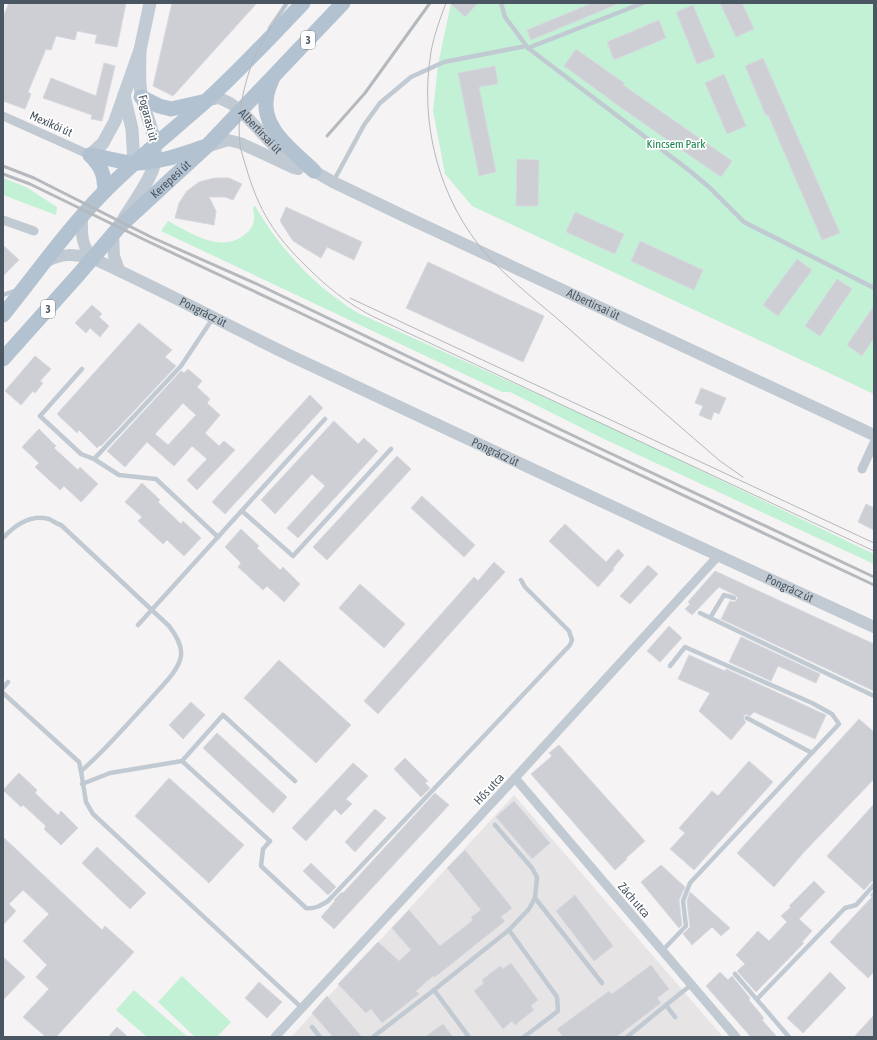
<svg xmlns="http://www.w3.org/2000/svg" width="877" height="1040" font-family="'Asap Condensed',sans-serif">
<rect width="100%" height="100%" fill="#f5f3f3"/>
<path fill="#e6e4e5" d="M514,795L723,1037H291Z"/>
<g fill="#c3f1d5">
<path d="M451,3H874V394L472,206L445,174L433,111L438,65Z"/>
<path d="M3,178L26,187L57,207L56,215L3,195Z"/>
<path d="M255,206C280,249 315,287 358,313L610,427L874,554V564L604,439L510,392H502L161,231L168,221C189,232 219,253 243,236C255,227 255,221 253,207Z"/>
<path d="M182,976L231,1022L217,1037H195L158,1002Z"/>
<path d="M134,990L175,1026L165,1037H147L116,1010Z"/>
<path d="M175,1026L188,1037H165Z"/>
</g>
<g fill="#cdcfd5" stroke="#d7d9de" fill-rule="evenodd">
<path d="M9,3H126L117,47L95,43L97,35L77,31L75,40L56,36L51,50L46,49L28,92L31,94L25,109L3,101V17Z"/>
<path d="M172,3H257L173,96L153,86Z"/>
<path d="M450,3H478L465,17Z"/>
<path d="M592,3H620L531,40L527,30Z"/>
<path d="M720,3H742L754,29L736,37Z"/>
<path d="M693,5L715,57L697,64L676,12Z"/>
<path d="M659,20L666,38L614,60L607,42Z"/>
<path d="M576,49L624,83L623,85L732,161L721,177L623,109L564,66Z"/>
<path d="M763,58L840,233L822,240L768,115L766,116L745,66Z"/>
<path d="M104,63L115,66L102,121L91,119L92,115L43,98L51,78L96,96Z"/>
<path d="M495,66L498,84L479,87L496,172L479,176L458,73Z"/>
<path d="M724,74L746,126L727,134L705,83Z"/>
<path d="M517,159L539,160L538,206H516Z"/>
<path d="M214,178H229L242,184L233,200L225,197H209L216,211L214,225L175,218L179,203L187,191L199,182Z"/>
<path d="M286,207L362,242L354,260L327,247L321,258L293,241L280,221Z"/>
<path d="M575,212L624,234L615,254L566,232Z"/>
<path d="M640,241L703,270L694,290L631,261Z"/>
<path d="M3,245L19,260L3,276Z"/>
<path d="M797,259L812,270L778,316L763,305Z"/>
<path d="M428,262L544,316L523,362L406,308Z"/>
<path d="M837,279L852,289L820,336L805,326Z"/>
<path d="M92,305L102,314L99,317L109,326L100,337L90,328L86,333L75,323Z"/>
<path d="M874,306V338L862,356L847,345Z"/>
<path d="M139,323L172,350L165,357L176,366L101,446L100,445L97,448L79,430L77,433L57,414Z"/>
<path d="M35,356L51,369L40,381L43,383L35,393L33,391L21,405L5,391Z"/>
<path d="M188,369L202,381L197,387L210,399L207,403L220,415L205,433L219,446L224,441L235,450L197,490L187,480L207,459L192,446L174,466L147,442L125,467L107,451L181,371L184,373ZM183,403L196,415L168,445L155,434Z"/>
<path d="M701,388L726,398L719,414L714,412L711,420L699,415L703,406L695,403Z"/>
<path d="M310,395L323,408L225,514L212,502Z"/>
<path d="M334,421L358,444L364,438L378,451L298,538L287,528L325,486L312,474L275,514L261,500Z"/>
<path d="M39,429L56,446L54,448L78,470L80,467L98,484L81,502L64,486L60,490L35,467L39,463L22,447Z"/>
<path d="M397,456L411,469L327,560L313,547Z"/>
<path d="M142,483L160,500L158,502L181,524L183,521L201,538L184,556L167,540L163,544L138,521L142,517L125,502Z"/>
<path d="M422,496L475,545L464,557L411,508Z"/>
<path d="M866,504L874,508V530L858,522Z"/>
<path d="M565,524L606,562L618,549L624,555L613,568L614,569L598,587L549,541Z"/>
<path d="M241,529L259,546L257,548L280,570L283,567L300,584L284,602L267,586L263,590L238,567L241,563L225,547Z"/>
<path d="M494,562L505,572L378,714L364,701L474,577L478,581Z"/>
<path d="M648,565L658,574L630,604L620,596Z"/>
<path d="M715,571L874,644V691L721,619L730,601L735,602L738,598L735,595L719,587L692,615L685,609L690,604L688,602Z"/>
<path d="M360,584L405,624L384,648L339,608Z"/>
<path d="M669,626L682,638L660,662L647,651Z"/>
<path d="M741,637L820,674L816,683L778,666L771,681L729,662Z"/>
<path d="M689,655L725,671L726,669L826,715L815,739L754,712L750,716L746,714L744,716V720L746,722L731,740L699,711L710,693L678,679Z"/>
<path d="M279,660L351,725L316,763L244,698Z"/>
<path d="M191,702L205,715L183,739L169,725Z"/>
<path d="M859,719L874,732V779L804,852L774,887L737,853Z"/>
<path d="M217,733L287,797L273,813L203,748Z"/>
<path d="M559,745L645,841L626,858L627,859L615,870L531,774L552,756L549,753Z"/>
<path d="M405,758L428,781L425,783L430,788L421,797L394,769Z"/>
<path d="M749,761L773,782L694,870L670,849L685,833L679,828L712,791L718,796Z"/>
<path d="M353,763L368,776L346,799L352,804L341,815L335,809L306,841L292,828Z"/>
<path d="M19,773L37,790L35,793L58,815L61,811L78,828L61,845L44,829L46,826L23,805L21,807L3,790Z"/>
<path d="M169,778L244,845L209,883L135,816Z"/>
<path d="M435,793L449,805L334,929L321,917L335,901L334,900L342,892L343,893Z"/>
<path d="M514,801L550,843L532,859L496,817Z"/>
<path d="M874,804V881L871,882L864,890L827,856Z"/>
<path d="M375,809L386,818L355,852L345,842Z"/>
<path d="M3,837L102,930L105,926L134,952L56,1037H46L23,1017L49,989L36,977L47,965L23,941L49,914L23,890L9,904L16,911L3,925Z"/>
<path d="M97,847L146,893L130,909L82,863Z"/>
<path d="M465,850L512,908L501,917L505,921L435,977L433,976L416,991L419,994L382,1023L371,1009L366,1013L338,984L378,942L399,961L411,950L392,928L409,910L440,946L473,920L471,917L481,910L447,868Z"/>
<path d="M311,863L336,887L328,895L303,871Z"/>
<path d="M661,865L685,887L679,900L682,925L679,928L641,882Z"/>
<path d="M814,881L825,892L799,919L812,931L802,942L804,943L756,992L737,971L745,964L736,955L758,931L769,941L787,922L781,916L791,907L789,906Z"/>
<path d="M874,891V972L868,978L830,942L872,897L870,895Z"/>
<path d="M690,892L730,928L721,936L712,927L692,945L683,934L690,927L687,901Z"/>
<path d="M575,895L613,946L594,961L556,911Z"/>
<path d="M3,957L25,977L3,1000Z"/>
<path d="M511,963L538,1000L531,1006L534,1010L515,1025L512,1021L503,1029L474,991L484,983L482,980L500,966L503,969Z"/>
<path d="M651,965L669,989L657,998L661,1003L616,1037H563L557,1029L609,991L612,994Z"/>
<path d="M720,972L728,980L732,976L750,998L749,1000L764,1018L762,1020L777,1037H751L706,986Z"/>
<path d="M830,972L846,988L803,1033L787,1018Z"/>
<path d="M259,982L282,1002L267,1018L245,998Z"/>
<path d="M327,996L362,1037H333L312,1013Z"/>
<path d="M874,1015V1037H854Z"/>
<path d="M443,1024L453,1037H425Z"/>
<path d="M117,1027L128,1037H108Z"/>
</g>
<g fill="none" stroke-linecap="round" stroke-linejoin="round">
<g stroke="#c1cad2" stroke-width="4.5">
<path d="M501,3L505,17L528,48L690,171L710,188L744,222L874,288"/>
<path d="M270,28L287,3"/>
<path d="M528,48L643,3"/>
<path d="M333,182L364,125L380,103L411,77L444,62L526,46"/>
<path d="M3,295L17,290"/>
<path d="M82,369L40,416L81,454L94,459L119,475L156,479L218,537"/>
<path d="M94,459L181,366L213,318"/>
<path d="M242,511L293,556L391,449"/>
<path d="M3,538C15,525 31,514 49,519C53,521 57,524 61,525L169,626C176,635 184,649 180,660C175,675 158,690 148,702C126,725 106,750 81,771"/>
<path d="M700,613L874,696"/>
<path d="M710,618L724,595L734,598"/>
<path d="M138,625L325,419"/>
<path d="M3,688L8,682"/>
<path d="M3,693L79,762L81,771L86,802L93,814L302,1008"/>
<path d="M747,718L812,753"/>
<path d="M182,761L270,841L263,849L261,866L306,908C315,909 320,906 328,901L570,645L572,640L569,631L525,587L521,580"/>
<path d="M82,784L110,773L182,761L223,715L295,781"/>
<path d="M535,898L602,983"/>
<path d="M509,930L557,997L558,1011L524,1037"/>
<path d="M662,951L686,926L683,901L690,883L839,724L832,714L812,703L685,647L670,666"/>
<path d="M735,974L789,1037"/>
<path d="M434,990L509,930L529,909L535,898L537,877L532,868L495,825"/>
<path d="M757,999L845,908L856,905L874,885"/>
<path d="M666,1005L691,985"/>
<path d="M312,1027L320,1037"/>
<path d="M373,1037L434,990L469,1037"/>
<path d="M627,1037L666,1005L675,1017"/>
</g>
<g stroke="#c1cad2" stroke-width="9">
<path d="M3,116L90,155"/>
<path d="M3,220L34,231"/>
<path d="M862,469L874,443"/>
<path d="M515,778L736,1037"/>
<path d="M275,1037L515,778L718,556"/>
</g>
<g stroke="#c1cad2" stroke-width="12">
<path id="s1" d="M205,101L219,98L230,103L241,111L279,151L333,182L406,217L874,435"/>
<path d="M206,147L228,140L240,143L294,168L298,169"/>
<path d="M82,214C82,234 80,242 92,258"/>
<path d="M113,233L114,256L119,270"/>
<path id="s2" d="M45,262C63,253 72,254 92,258C160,289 225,324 291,356C485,448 679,538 874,627"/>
</g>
<g stroke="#c1cbd6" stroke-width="13">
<path d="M124,95L132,129L134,163"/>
<path d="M90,155L103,143L115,121L140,50L150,3"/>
<path d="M123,220C132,205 153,177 155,161C158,139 147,119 142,98C138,83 140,66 140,50"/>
</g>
<g stroke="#b3c2d1" stroke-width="15">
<path d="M272,80C270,84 268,89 267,94C259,129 294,151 314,171"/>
<path d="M141,97L159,106L171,109L202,102"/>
<path d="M90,155C104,157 122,163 135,163C159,163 182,154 204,147"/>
<path d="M90,155C102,168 104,173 105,191"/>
<path d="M3,315C36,274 66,231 103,193C135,160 171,132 205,102C239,71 271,37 303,3"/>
<path id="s3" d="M3,359L79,274L120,226L206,147L343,3"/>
</g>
<g stroke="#b5b8bd" stroke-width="1">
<path d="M287,3C272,25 257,47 249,72C242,94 237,121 240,144C241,152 244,160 246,167C259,211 274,235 307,267C327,287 347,303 372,316L874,551"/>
<path d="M446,3C440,19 434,35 431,52C419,124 439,200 487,255C511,282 541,304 568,328C618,373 669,417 720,461L743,477"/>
<path d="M350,298L874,543"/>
</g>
<g stroke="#b5b8bd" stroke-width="3">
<path d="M327,136L365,93L430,3"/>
<path d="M3,166L34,178L151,237L257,284L599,448L874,577"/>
<path d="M3,174L30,184L147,241L294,310L551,433L874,585"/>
</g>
</g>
<g text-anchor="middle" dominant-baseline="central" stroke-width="3.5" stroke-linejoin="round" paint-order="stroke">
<g fill="#fff" stroke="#808990" stroke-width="1">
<rect x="301" y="31" width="14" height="18" rx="3"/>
<rect x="41" y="300" width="14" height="18" rx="3"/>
</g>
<g font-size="11" font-weight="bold" fill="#4a5661">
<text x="308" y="40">3</text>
<text x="48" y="309">3</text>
</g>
<g font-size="12" fill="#4a5661" stroke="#fff">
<text transform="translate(148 118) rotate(76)">Fogarasi út</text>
<text transform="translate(51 124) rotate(24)">Mexikói út</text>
<text stroke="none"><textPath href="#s1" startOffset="68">Albertirsai út</textPath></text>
<text stroke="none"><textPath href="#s3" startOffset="246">Kerepesi út</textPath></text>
<text stroke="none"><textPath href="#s1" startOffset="445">Albertirsai út</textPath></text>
<text stroke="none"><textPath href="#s2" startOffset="172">Pongrácz út</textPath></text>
<text stroke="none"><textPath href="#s2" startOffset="496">Pongrácz út</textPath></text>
<text stroke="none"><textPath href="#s2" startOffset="820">Pongrácz út</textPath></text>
<text transform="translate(489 789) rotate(-47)">Hős utca</text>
<text transform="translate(634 900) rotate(49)">Zách utca</text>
</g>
<g font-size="12" fill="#17864f" stroke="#fff">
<text x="676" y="144">Kincsem Park</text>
</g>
</g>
<rect width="877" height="1040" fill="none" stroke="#4a5661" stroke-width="8"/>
</svg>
